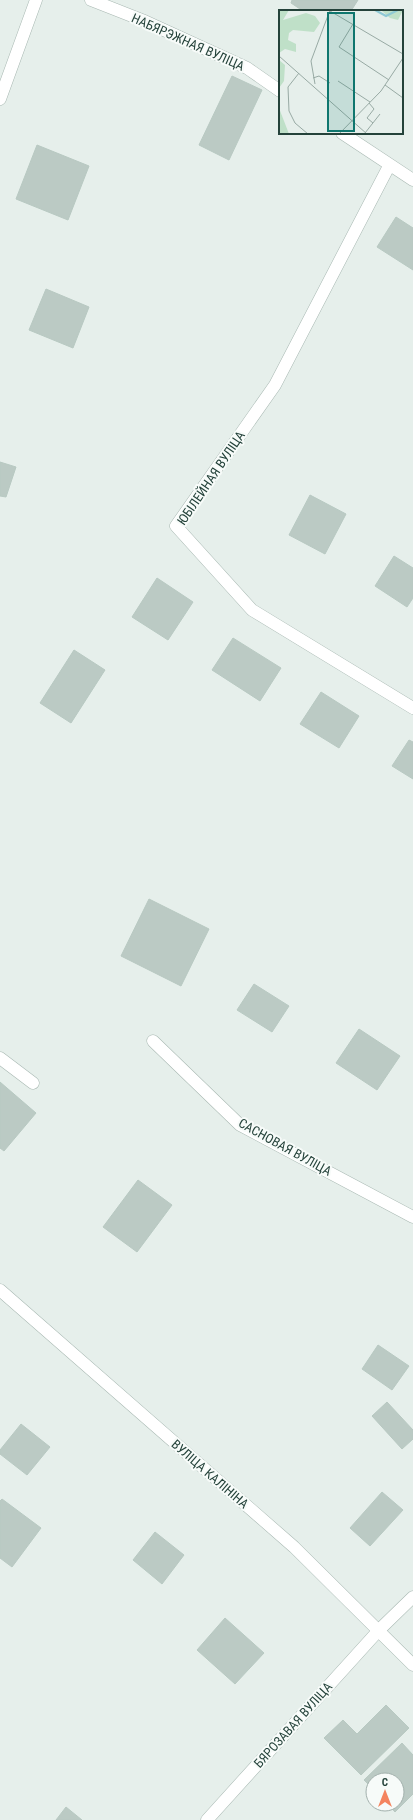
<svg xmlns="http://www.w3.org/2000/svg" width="413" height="1820" font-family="'Roboto Condensed',sans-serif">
<rect width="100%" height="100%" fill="#e6efeb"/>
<g fill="#bbcac4" stroke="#b8c9c2">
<path d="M292,0H358L351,11H303L291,3Z"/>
<path d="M232,76L262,90L229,160L199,145Z"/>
<path d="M37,145L89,166L68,220L16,199Z"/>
<path d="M396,217L413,228V270L377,247Z"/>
<path d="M46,289L89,307L73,348L29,330Z"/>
<path d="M0,462L16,467L6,497L0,496Z"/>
<path d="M310,495L346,514L325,554L289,535Z"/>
<path d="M394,556L413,568V598L407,607L375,586Z"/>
<path d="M157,578L193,602L168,640L132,617Z"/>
<path d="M233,638L281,668L260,701L212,670Z"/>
<path d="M74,650L105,670L71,723L40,703Z"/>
<path d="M321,692L359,716L339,748L300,724Z"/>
<path d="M409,740L413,742V779L392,766Z"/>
<path d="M149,899L209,929L181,986L121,956Z"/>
<path d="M254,984L289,1006L272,1032L237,1010Z"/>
<path d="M359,1029L400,1056L377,1090L336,1063Z"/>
<path d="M0,1082L36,1113L4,1151L0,1148Z"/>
<path d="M138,1180L172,1205L137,1252L103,1227Z"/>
<path d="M378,1345L409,1366L392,1390L362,1369Z"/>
<path d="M387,1402L413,1430V1439L402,1449L372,1416Z"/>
<path d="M21,1424L50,1447L27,1475L0,1454V1450Z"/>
<path d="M382,1492L403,1510L370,1546L350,1528Z"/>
<path d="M2,1499L41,1528L12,1567L0,1558V1501Z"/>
<path d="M155,1532L184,1555L162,1584L133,1560Z"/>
<path d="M225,1618L264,1653L235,1684L197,1650Z"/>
<path d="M386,1705L409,1728L361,1775L324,1738L343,1720L357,1734Z"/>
<path d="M402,1743L413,1755V1794L395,1812L388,1804H397V1780H373V1789L364,1780Z"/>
<path d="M66,1807L82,1820H56Z"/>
</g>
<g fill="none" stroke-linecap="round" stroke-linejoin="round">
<g stroke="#a8b8b2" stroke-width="13">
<g id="minor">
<path d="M91,0L142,20L247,68L280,91"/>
<path d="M0,99L36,0"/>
<path d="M342,133L413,180"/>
<path d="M389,166L275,385L176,526L252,610L413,708"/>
<path d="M153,1041L240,1125L413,1217"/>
<path d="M0,1058L33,1083"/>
<path d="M0,1290L294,1547L413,1665"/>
<path d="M207,1820L379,1630L413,1597"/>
</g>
</g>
<use href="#minor" stroke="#fff" stroke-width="12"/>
</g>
<g text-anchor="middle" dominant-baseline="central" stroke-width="4" stroke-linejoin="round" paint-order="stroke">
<g font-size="13" fill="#24423a" stroke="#f7fbf9">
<text transform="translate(188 42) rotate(24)">НАБЯРЭЖНАЯ ВУЛІЦА</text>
<text transform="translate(211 478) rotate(-56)">ЮБІЛЕЙНАЯ ВУЛІЦА</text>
<text transform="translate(285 1147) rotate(29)">САСНОВАЯ ВУЛІЦА</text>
<text transform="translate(210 1474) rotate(41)">ВУЛІЦА КАЛІНІНА</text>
<text transform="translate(293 1725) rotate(-48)">БЯРОЗАВАЯ ВУЛІЦА</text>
</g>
</g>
<g transform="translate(279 10)">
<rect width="124" height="124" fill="#e6efeb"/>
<path d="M0,0H10L4,10L27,3L36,6L41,13L35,22L14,20L10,23L9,30L17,34V42L6,39L0,43ZM124,0L119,10L111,8L103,1ZM0,50L6,55L5,71L0,78ZM0,98L10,124H0Z" fill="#bfe0c8"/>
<path fill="none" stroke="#8ec9d4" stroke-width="2" d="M96,0L107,6L119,0"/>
<path fill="none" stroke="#98aaa4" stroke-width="1" d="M51,1L124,44M74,14L60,37L110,70M0,46L88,124M20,63L9,77L10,101L16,113L29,124M34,68L40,66L51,73M59,71L91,92M36,74L32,51L51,0M106,75L124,88M90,93L95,99L88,108L94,113M86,123L101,104M60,124L102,81L124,48"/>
<path fill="#0f766e" fill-opacity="0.15" stroke="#0f766e" stroke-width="2" d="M49,3H75V121H49Z"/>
<rect width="124" height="124" fill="none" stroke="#24423a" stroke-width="2"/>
</g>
<g transform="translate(385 1792)"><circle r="19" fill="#f7fbf9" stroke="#a3b1ad"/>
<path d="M0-3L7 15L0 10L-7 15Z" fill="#f4845f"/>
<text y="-6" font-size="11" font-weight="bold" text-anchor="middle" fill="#24423a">С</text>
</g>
</svg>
